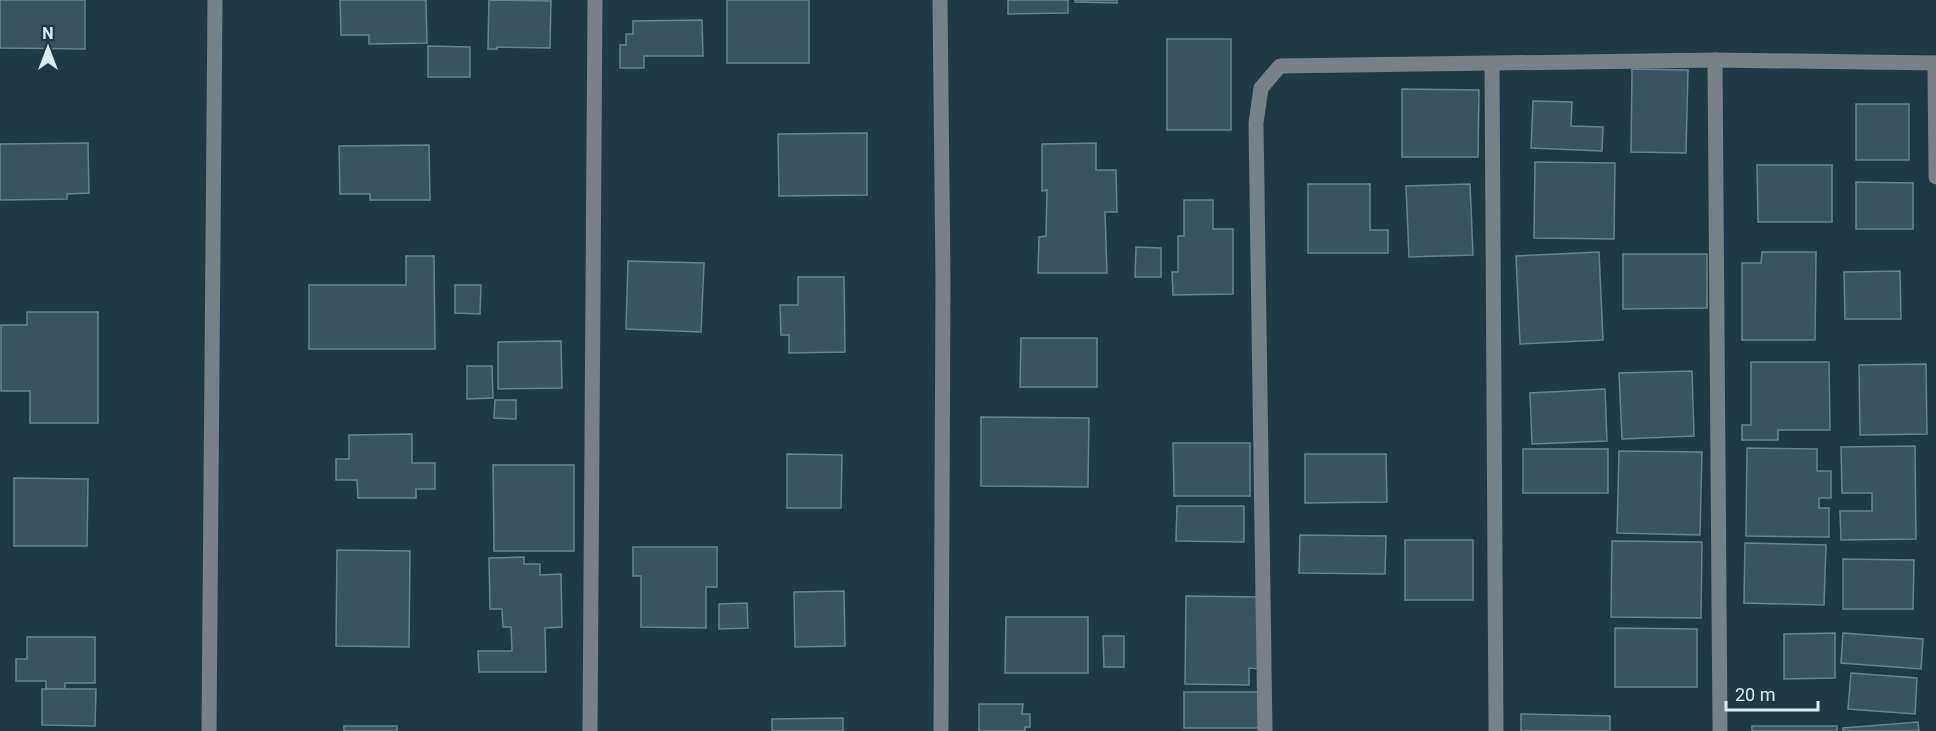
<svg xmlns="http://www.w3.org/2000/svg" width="1936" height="731" font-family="Roboto,sans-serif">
<rect width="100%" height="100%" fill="#203946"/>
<g fill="#3a5461" stroke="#678391" stroke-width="1.5">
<path d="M0,0H85V49L0,48Z"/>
<path d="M340,0H426L427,43L369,44V35H341Z"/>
<path d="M489,0L551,1L550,48L497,47V49H488Z"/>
<rect x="727" y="0" width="82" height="63"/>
<path d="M1008,0H1068V13L1008,14Z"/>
<path d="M1075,0H1117V3L1075,2Z"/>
<path d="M702,20L703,56H644V68H620V45H626V34H633V21Z"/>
<rect x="1167" y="39" width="64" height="91"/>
<path d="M428,46L470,47V77H428Z"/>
<path d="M1632,69L1688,70L1686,153L1631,152Z"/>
<path d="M1402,89L1479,90L1478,157H1402Z"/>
<path d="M1533,101L1572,102L1571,126L1603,127L1602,151L1531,148Z"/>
<rect x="1856" y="104" width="53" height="56"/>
<path d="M867,133V195L779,196L778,134Z"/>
<path d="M88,143L89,193L67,194V199L0,200V144Z"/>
<path d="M1096,143V170H1116L1117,212H1105L1107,273H1038L1039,237L1046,236L1047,190L1042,191V144Z"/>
<path d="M429,145L430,200H370V194H340L339,146Z"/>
<path d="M1535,162L1615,163L1614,239L1534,238Z"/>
<path d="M1757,165H1832V222H1758Z"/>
<path d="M1856,182L1913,183V229H1856Z"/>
<path d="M1308,184H1370V230H1388V253H1308Z"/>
<path d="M1470,184L1473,255L1409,257L1406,186Z"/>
<path d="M1184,200H1213V229H1233V294L1173,295L1172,272H1178V236H1184Z"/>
<path d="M1136,247L1161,248V277H1135Z"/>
<path d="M1599,252L1603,340L1520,344L1516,256Z"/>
<path d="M1762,252H1816L1815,340H1742V263H1761Z"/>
<path d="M1623,254H1707V308L1623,309Z"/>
<path d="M406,256H434L435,349H309V285H406Z"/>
<path d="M628,261L704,263L701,332L626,329Z"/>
<path d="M1900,271L1901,319H1845L1844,272Z"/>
<path d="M798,277H844L845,352L789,353V335H781L780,305H798Z"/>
<path d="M455,285H481L480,314L455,313Z"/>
<path d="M27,312H98V423H30V391H1V325H27Z"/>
<path d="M1021,338H1097V387H1020Z"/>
<path d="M561,341L562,388L498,389V342Z"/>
<path d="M1751,362H1829L1830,430H1778V440H1742V425H1751Z"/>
<path d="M1926,364L1927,434L1860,435L1859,365Z"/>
<path d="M467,366H492L493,398L467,399Z"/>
<path d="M1692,371L1694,436L1622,439L1619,373Z"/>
<path d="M1605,389L1607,441L1532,444L1530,393Z"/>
<path d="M495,400H516V419L494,418Z"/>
<path d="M981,417L1089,418L1088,487L981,486Z"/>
<path d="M412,434V463H435V489H416V498H358L357,480H336V459H349V435Z"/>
<path d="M1173,443H1250V496H1174Z"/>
<path d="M1915,446L1916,539L1841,540L1840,511H1872V493H1842L1841,447Z"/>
<path d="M1747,448L1817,449V471H1831V498H1819V508H1829V537L1746,536Z"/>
<rect x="1523" y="449" width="85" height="44"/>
<path d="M1619,451L1702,452L1700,535L1617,533Z"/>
<path d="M787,454L842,455L841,508H787Z"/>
<path d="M1305,454H1386L1387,502L1305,503Z"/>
<path d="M493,465H574V551H494Z"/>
<path d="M14,478L88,479L87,546H14Z"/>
<path d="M1177,506H1244V542L1176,541Z"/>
<path d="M1300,535L1386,536L1385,574L1299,573Z"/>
<rect x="1405" y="540" width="68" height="60"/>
<path d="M1612,541L1702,542L1701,618L1611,617Z"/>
<path d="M1745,543L1826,545L1824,605L1744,603Z"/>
<path d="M633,547H717V587H706V628L641,627V576H633Z"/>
<path d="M337,550L410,551L409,647L336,646Z"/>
<path d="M524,557V564H540V575L561,574L562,627L545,628L546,672H479L478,651H512L511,627H503L502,609H490L489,558Z"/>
<path d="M1843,559L1914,560L1913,609H1843Z"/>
<path d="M844,591L845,646L795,647L794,592Z"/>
<path d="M1186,596L1260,597L1259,669L1249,668V685L1185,684Z"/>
<path d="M747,603L748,628L719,629V604Z"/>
<path d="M1006,617H1088V673H1005Z"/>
<path d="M1615,628L1697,629V687H1615Z"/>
<path d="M1835,633V678L1784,679V634Z"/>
<path d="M1843,633L1923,639L1921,669L1841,663Z"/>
<path d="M1103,636H1124V667H1104Z"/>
<path d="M27,637H95V683H65V689H46V681H16V659H27Z"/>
<path d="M1851,673L1917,678L1915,714L1848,709Z"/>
<path d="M42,689H96L95,726L42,725Z"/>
<rect x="1184" y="692" width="77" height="36"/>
<path d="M979,704H1023L1022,714H1030V727H1025V731H979Z"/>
<path d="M1521,714L1610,716V731H1521Z"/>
<path d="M843,718V731H772V719Z"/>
<path d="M1918,722L1919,731H1843V728Z"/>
<rect x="344" y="726" width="53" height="5"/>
<rect x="1752" y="726" width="85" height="5"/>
</g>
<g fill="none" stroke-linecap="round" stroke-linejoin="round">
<g stroke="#768188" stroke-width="15">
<path d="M940,0L943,280L941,731"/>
<path d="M1715,60L1720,731"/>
<path d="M1935,63L1936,177"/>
<path d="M1492,64L1496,731"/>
<path d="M209,731L215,0"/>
<path d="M590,731L595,0"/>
<path d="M1265,731L1256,123L1261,88L1280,66L1715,60L1936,63"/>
</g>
</g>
<g transform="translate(48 48)" stroke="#203946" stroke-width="4.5" paint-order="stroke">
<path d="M0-4.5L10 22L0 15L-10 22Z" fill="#dcebf3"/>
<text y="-9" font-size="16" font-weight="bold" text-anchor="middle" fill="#dcebf3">N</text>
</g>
<path d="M1726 701v9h92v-9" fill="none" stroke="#dcebf3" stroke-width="3"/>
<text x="1735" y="701" font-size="18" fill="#dcebf3" stroke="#203946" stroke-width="4.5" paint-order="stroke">20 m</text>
</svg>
